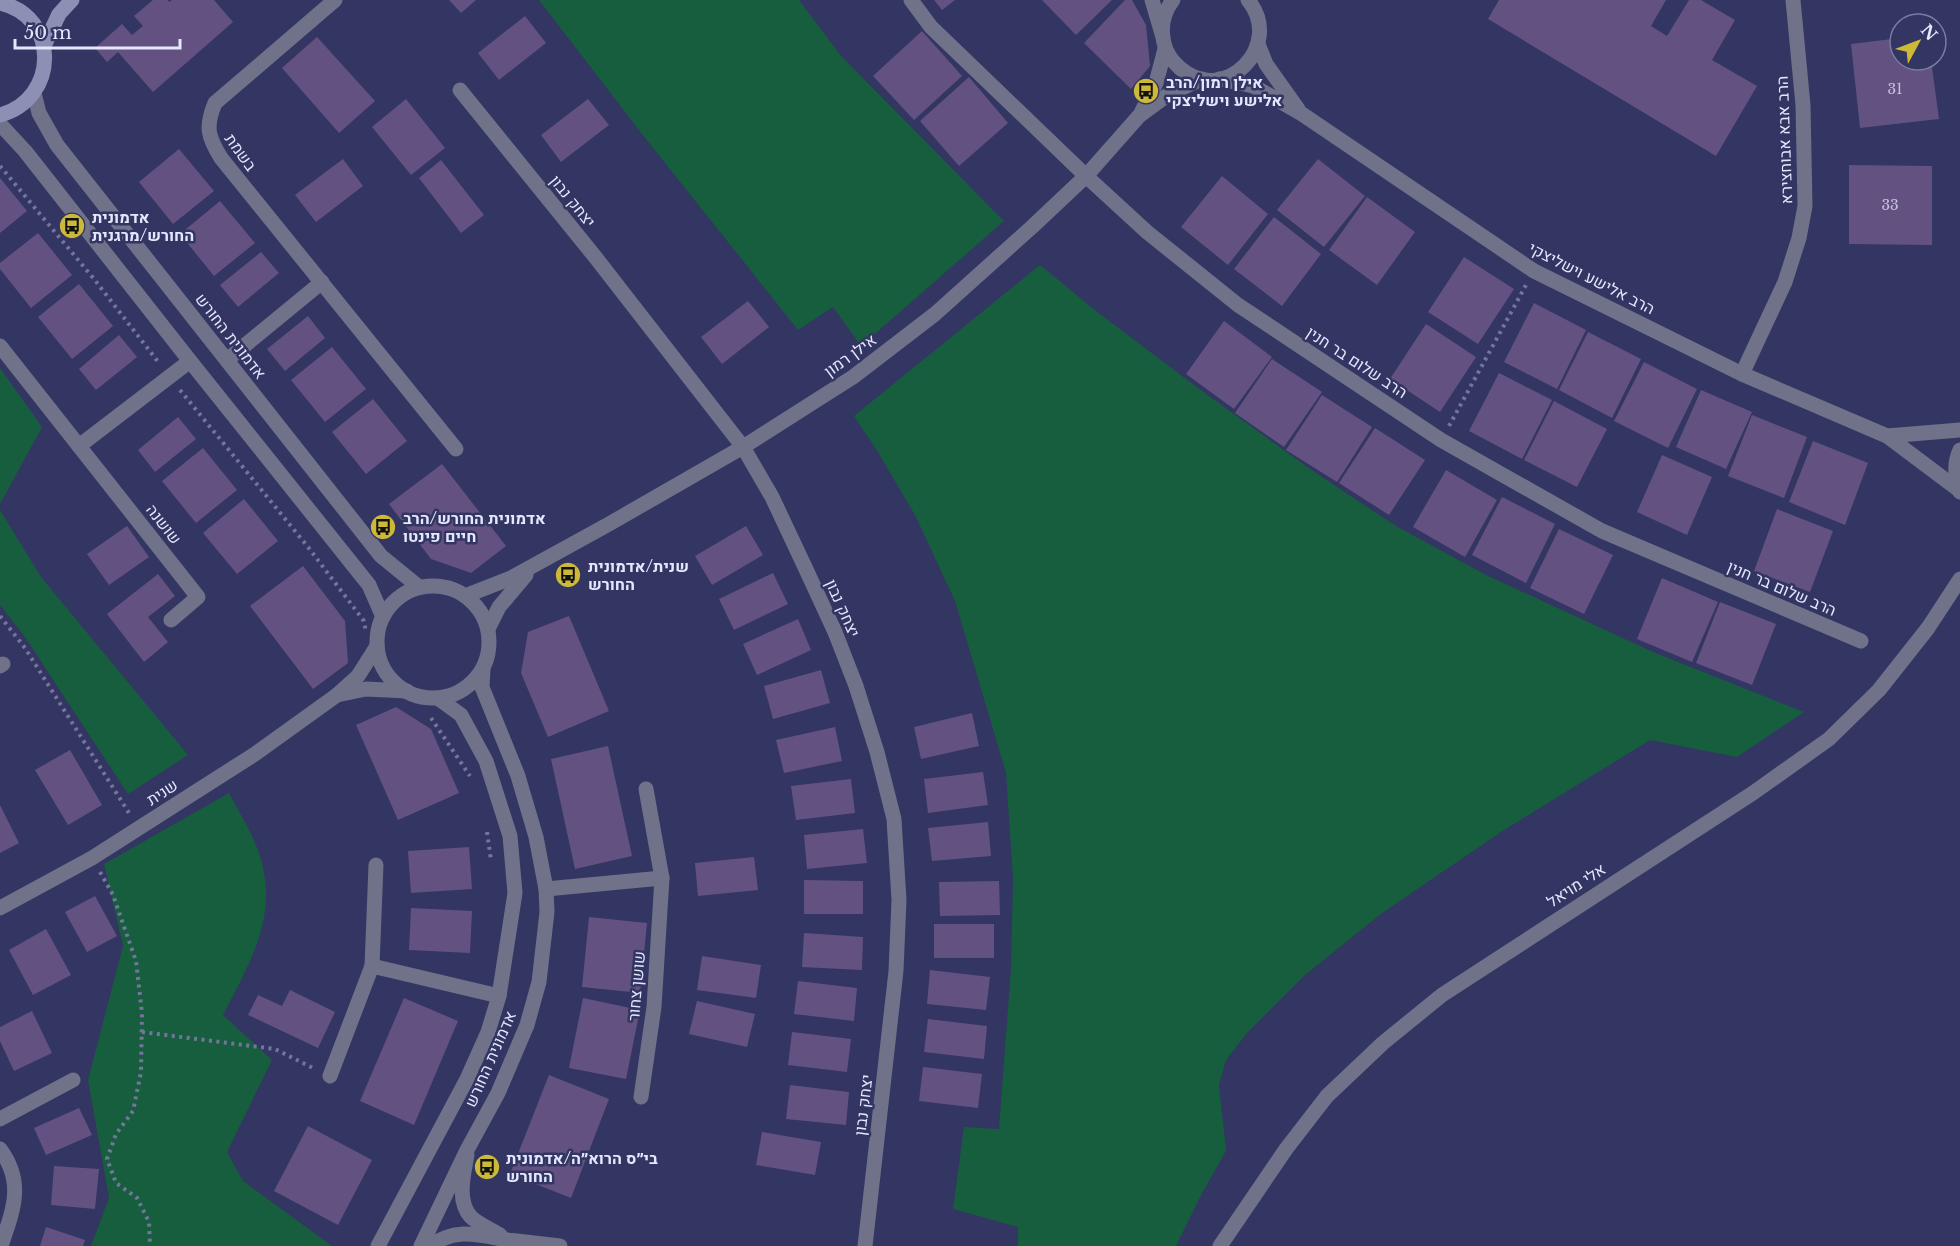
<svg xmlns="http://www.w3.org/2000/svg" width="1960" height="1246" font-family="'Libre Baskerville',Heebo,serif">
<rect width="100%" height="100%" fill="#333562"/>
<g fill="#175e3f">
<path d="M539,0H799L841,56L1004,221L861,346L833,307L798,330L642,134Z"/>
<path d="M1040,265L1096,311L1198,388L1310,469L1396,526L1486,575L1653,652L1804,712L1737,757L1650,740L1504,830L1382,913L1305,975L1247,1033L1226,1060L1219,1085L1226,1151L1201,1195L1176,1246H1018V1227L953,1209L964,1127L999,1129L1011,968L1013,879L1006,773L955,601L915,515L876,449L854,416Z"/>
<path d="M0,368L42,427L0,504Z"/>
<path d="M0,510L41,577L188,755L128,794L25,637L0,605Z"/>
<path d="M229,793C237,808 246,823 253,838C284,906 254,955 223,1015L272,1060L227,1152L243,1181L332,1246H91L109,1198L88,1080L123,946L104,864Z"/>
</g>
<g fill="#635281">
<path d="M153,0H168L169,2L172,0H214L233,22L153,92L118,52L107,62L95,48L122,24L132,35L143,26L134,16Z"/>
<path d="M449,0H476L461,13Z"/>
<path d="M934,0H955L942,10Z"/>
<path d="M1042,0H1112L1076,35Z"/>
<path d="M1125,0H1132L1146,25L1150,66L1131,89L1084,43Z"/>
<path d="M1499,0H1666L1651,26L1667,36L1689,0H1701L1735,20L1712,60L1757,86L1716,156L1488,19Z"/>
<path d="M525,16L546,43L499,80L478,53Z"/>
<path d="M922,31L962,76L914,120L873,76Z"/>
<path d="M317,37L375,101L339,133L282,68Z"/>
<path d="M1900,38V60H1931L1939,119L1860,128L1851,44Z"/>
<path d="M969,77L1008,123L959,166L920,121Z"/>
<path d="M406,99L445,148L411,175L372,127Z"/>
<path d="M588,99L609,125L561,162L541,135Z"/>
<path d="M179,149L214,191L173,224L139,182Z"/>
<path d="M343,159L363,186L316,222L295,195Z"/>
<path d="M1318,159L1365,196L1324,247L1277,210Z"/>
<path d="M441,160L484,215L461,233L419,178Z"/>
<path d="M1849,165L1932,166V245L1849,244Z"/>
<path d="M1222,176L1268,214L1228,265L1181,227Z"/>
<path d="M0,178L27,211L0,233Z"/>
<path d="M1367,197L1415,232L1377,285L1329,250Z"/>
<path d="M220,201L255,243L214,276L180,234Z"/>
<path d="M1274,217L1321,254L1282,306L1234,269Z"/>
<path d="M38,233L72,275L31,308L0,269V263Z"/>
<path d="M261,252L279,273L238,307L220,285Z"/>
<path d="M1464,257L1514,289L1478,344L1428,312Z"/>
<path d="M79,284L113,326L72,359L38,317Z"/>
<path d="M748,301L769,327L722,364L701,337Z"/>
<path d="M1534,303L1586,330L1557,389L1504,362Z"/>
<path d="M308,316L325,338L285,371L267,349Z"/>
<path d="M1224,321L1272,357L1234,409L1186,374Z"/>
<path d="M1426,324L1476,357L1440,412L1390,379Z"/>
<path d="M1588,332L1641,359L1612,418L1559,390Z"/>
<path d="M119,335L137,357L96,390L79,369Z"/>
<path d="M332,347L366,389L325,422L291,380Z"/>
<path d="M1272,359L1322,392L1284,447L1235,413Z"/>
<path d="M1644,362L1697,389L1668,448L1614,421Z"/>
<path d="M1499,373L1552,400L1522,459L1469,431Z"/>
<path d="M1701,390L1752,412L1726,469L1676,447Z"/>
<path d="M1322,395L1372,427L1337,482L1286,450Z"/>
<path d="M373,399L407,441L366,474L332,432Z"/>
<path d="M1554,401L1607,429L1577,487L1524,460Z"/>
<path d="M1752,415L1807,437L1784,498L1728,476Z"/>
<path d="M178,417L196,439L155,472L138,450Z"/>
<path d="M1375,428L1425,460L1389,515L1339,483Z"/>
<path d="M1813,441L1868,463L1845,525L1789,502Z"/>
<path d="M203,448L237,490L196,523L162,481Z"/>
<path d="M1662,455L1712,477L1687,535L1637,512Z"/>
<path d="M442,464L506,546L471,573L431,559L389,504Z"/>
<path d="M1446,470L1497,500L1465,557L1413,527Z"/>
<path d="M1502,497L1555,524L1526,583L1472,555Z"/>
<path d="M244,499L278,541L237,574L203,533Z"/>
<path d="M1777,509L1833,531L1810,592L1754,571Z"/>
<path d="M127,526L149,557L109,585L87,554Z"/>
<path d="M746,526L763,555L712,585L695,556Z"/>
<path d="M1559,529L1613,555L1584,614L1530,588Z"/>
<path d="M303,566L345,621L348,663L313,689L250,606Z"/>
<path d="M773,573L788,604L734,630L719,599Z"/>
<path d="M158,574L175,596L148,617L168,642L144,662L107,614Z"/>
<path d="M1662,578L1718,602L1692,662L1637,639Z"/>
<path d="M1720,602L1776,624L1752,685L1696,663Z"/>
<path d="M569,616L609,711L548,737L521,673L528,632Z"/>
<path d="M798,619L811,650L757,675L743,644Z"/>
<path d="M821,670L830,703L773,719L764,686Z"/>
<path d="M396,707L431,729L459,793L398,820L356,725Z"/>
<path d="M972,713L979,746L921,759L914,727Z"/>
<path d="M835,727L842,761L784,773L776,740Z"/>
<path d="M608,746L632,856L575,869L551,759Z"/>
<path d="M70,750L102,805L68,825L35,770Z"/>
<path d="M983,772L988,805L928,813L924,779Z"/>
<path d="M851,779L855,813L796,820L791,786Z"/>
<path d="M0,805L19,843L0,853Z"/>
<path d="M988,822L991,856L932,861L928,828Z"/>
<path d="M863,829L867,863L807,869L804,835Z"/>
<path d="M469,847L472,889L411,893L408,851Z"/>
<path d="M754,857L758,890L698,896L695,863Z"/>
<path d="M804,880L863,881V914H804Z"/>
<path d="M999,881L1000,915L940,916L939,882Z"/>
<path d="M95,896L117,936L87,952L65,912Z"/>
<path d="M411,908L472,911L470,953L409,950Z"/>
<path d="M589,917L647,923L640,993L582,987Z"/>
<rect x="934" y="924" width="60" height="34"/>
<path d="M46,929L71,975L33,995L9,950Z"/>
<path d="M804,933L863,937L862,970L802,967Z"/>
<path d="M702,956L761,965L756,998L697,990Z"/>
<path d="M930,970L990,977L986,1010L927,1004Z"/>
<path d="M798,981L857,988L854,1021L794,1014Z"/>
<path d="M290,990L335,1012L318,1048L248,1015L258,995L282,1006Z"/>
<path d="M404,998L458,1021L414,1125L360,1101Z"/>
<path d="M583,998L640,1010L626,1079L569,1068Z"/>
<path d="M697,1001L755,1014L747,1047L689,1034Z"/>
<path d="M32,1011L52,1053L14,1071L0,1041V1027Z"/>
<path d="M928,1019L987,1026L984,1059L924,1052Z"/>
<path d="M792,1032L851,1039L847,1072L788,1065Z"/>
<path d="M923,1067L982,1074L978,1108L919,1101Z"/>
<path d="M549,1075L609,1099L571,1198L510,1174Z"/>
<path d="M790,1085L849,1092L846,1125L786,1119Z"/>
<path d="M79,1108L92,1135L46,1155L34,1128Z"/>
<path d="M308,1126L372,1160L338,1225L274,1191Z"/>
<path d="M762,1132L821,1142L815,1175L756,1165Z"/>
<path d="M54,1166L99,1169L95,1209L51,1205Z"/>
<path d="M46,1227L85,1240L83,1246H40Z"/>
</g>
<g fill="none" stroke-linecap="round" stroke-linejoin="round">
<g stroke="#73769a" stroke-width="4" stroke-dasharray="3 4.5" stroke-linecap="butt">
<path d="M0,166L94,279L159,363"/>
<path d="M180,390L308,547L364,621L366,633"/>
<path d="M1449,426L1526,285"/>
<path d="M0,616L25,648L129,813"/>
<path d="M431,718L470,776"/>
<path d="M487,832L491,860"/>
<path d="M100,872L113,895L136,961L142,1013L141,1072L133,1111L116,1134L107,1159L116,1183L137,1198L149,1222L150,1246"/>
<path d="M142,1032L275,1049L315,1069"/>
</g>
<g stroke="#6f7288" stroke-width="15">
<path d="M335,0L215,103C205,127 208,137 221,158L456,449"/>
<path d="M911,0L931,27L1086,176L1147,232L1238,305L1441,440L1602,531L1861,641"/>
<path d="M1152,0L1162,34"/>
<path d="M1258,44L1266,64L1298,109"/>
<path d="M1220,79L1253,86L1302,114L1534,271L1742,374L1887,436L1959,490"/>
<path d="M460,90L596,258L743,447L772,497L804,565L835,632L856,686L877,752L894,819L899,900L896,971L865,1246"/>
<path d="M0,346L198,597L171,620"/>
<path d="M227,360L322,282"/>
<path d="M1742,374L1785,282L1799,238L1805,206L1803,105L1793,0"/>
<path d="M1887,436L1960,430"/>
<path d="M79,446L190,361"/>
<path d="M0,666L3,664"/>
<path d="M337,695L366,689L407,691"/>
<path d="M546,889L662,878"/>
<path d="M0,908L92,858L255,754L337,695L358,676L377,646"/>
<path d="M372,966L499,996"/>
<path d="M330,1076L372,966L376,865"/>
<path d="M641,1097L654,1007L662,878L646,789"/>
<path d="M0,1119L73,1080"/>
<path d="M0,1149C25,1183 13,1210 1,1246"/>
<path d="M467,1155C464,1173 456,1201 471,1217C478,1224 491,1229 500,1235"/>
<path d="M430,1246C457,1227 478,1235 508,1240C525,1242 543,1244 560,1246"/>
</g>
<g stroke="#6f7288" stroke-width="15">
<path d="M1173,0C1163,13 1160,27 1164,43C1166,54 1173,62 1181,69C1225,106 1285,45 1248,0"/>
<path d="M34,93L39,113L57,145L381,556L419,587"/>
<path d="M1141,113L1156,83L1165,49"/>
<path d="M0,124L25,151L190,361L369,585L383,617"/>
<path d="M1960,450C1954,463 1955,478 1960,492"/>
<circle cx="433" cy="642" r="56"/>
<path d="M465,596L511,578L609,524L743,447L853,377L935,314L1033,226L1086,176L1139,116L1169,94L1202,79"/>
<path d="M488,629L499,607L526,575"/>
<path d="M378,1246L467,1079L488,1032L499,996L515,893L510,836L486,761L461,715L439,699"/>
<path d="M421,1246L467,1150L498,1093L527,1025L539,982L547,912L546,889L536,837L518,776L482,687L483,669"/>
<path d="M1220,1246L1286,1149L1327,1096L1383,1043L1442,995L1753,793L1829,739L1879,690L1928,628L1960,579"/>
</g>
<g stroke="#8d90b4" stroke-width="15">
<path d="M0,3C60,16 59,99 0,115"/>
<path d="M44,46L59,14L72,0"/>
</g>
</g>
<defs>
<g id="bus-disc" transform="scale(1.35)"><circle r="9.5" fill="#cdb938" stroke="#333562"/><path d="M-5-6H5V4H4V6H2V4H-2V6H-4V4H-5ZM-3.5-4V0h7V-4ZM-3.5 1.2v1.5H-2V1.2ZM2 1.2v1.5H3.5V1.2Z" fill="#111"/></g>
</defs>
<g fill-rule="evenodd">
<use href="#bus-disc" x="1146" y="91"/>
<use href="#bus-disc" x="72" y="226"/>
<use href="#bus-disc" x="383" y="527"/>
<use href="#bus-disc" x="568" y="575"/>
<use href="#bus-disc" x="487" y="1167"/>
</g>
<g text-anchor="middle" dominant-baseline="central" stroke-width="5" stroke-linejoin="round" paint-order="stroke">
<g font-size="14" fill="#c4c2de">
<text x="1895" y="89">31</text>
<text x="1890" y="205">33</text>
</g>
<g font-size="16" font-weight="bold" fill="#e4e7fd" stroke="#333562" text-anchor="start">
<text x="1166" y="82">אילן רמון/הרב<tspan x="1166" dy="18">אלישע וישליצקי</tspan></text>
<text x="92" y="217">אדמונית<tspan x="92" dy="18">החורש/מרגנית</tspan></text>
<text x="403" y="518">אדמונית החורש/הרב<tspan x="403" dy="18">חיים פינטו</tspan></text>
<text x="588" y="566">שנית/אדמונית<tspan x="588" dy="18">החורש</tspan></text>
<text x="506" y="1158">בי״ס הרוא״ה/אדמונית<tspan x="506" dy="18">החורש</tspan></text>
</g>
<g font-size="16" fill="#e4e7fd" stroke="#333562">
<text transform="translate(1784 140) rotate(-92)">הרב אבא אבוחצירא</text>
<text transform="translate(241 152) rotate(54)">בשמת</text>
<text transform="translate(573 201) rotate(51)">יצחק נבון</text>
<text transform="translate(1592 278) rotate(27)">הרב אלישע וישליצקי</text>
<text transform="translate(231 336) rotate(52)">אדמונית החורש</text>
<text transform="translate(850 355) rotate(-36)">אילן רמון</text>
<text transform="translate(1357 362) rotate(33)">הרב שלום בר חנין</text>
<text transform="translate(164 524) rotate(52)">שושנה</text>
<text transform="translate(1782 588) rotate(23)">הרב שלום בר חנין</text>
<text transform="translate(843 608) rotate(66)">יצחק נבון</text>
<text transform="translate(162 792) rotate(-33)">שנית</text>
<text transform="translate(1576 885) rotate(-33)">אלי מויאל</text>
<text transform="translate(636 986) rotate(-85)">שושן צחור</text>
<text transform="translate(490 1059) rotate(-66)">אדמונית החורש</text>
<text transform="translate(863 1105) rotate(-83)">יצחק נבון</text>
</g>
</g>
<g transform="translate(1918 42) rotate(49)"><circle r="28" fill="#333562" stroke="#7a7ca0" stroke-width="1.5"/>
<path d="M0-4.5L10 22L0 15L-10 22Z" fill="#cdb938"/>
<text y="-9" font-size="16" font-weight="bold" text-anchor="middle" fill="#e4e7fd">N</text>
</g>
<path d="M15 39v9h165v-9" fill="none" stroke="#e4e7fd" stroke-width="3"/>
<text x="24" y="39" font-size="18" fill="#e4e7fd" stroke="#333562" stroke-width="4.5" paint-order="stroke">50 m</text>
</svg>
